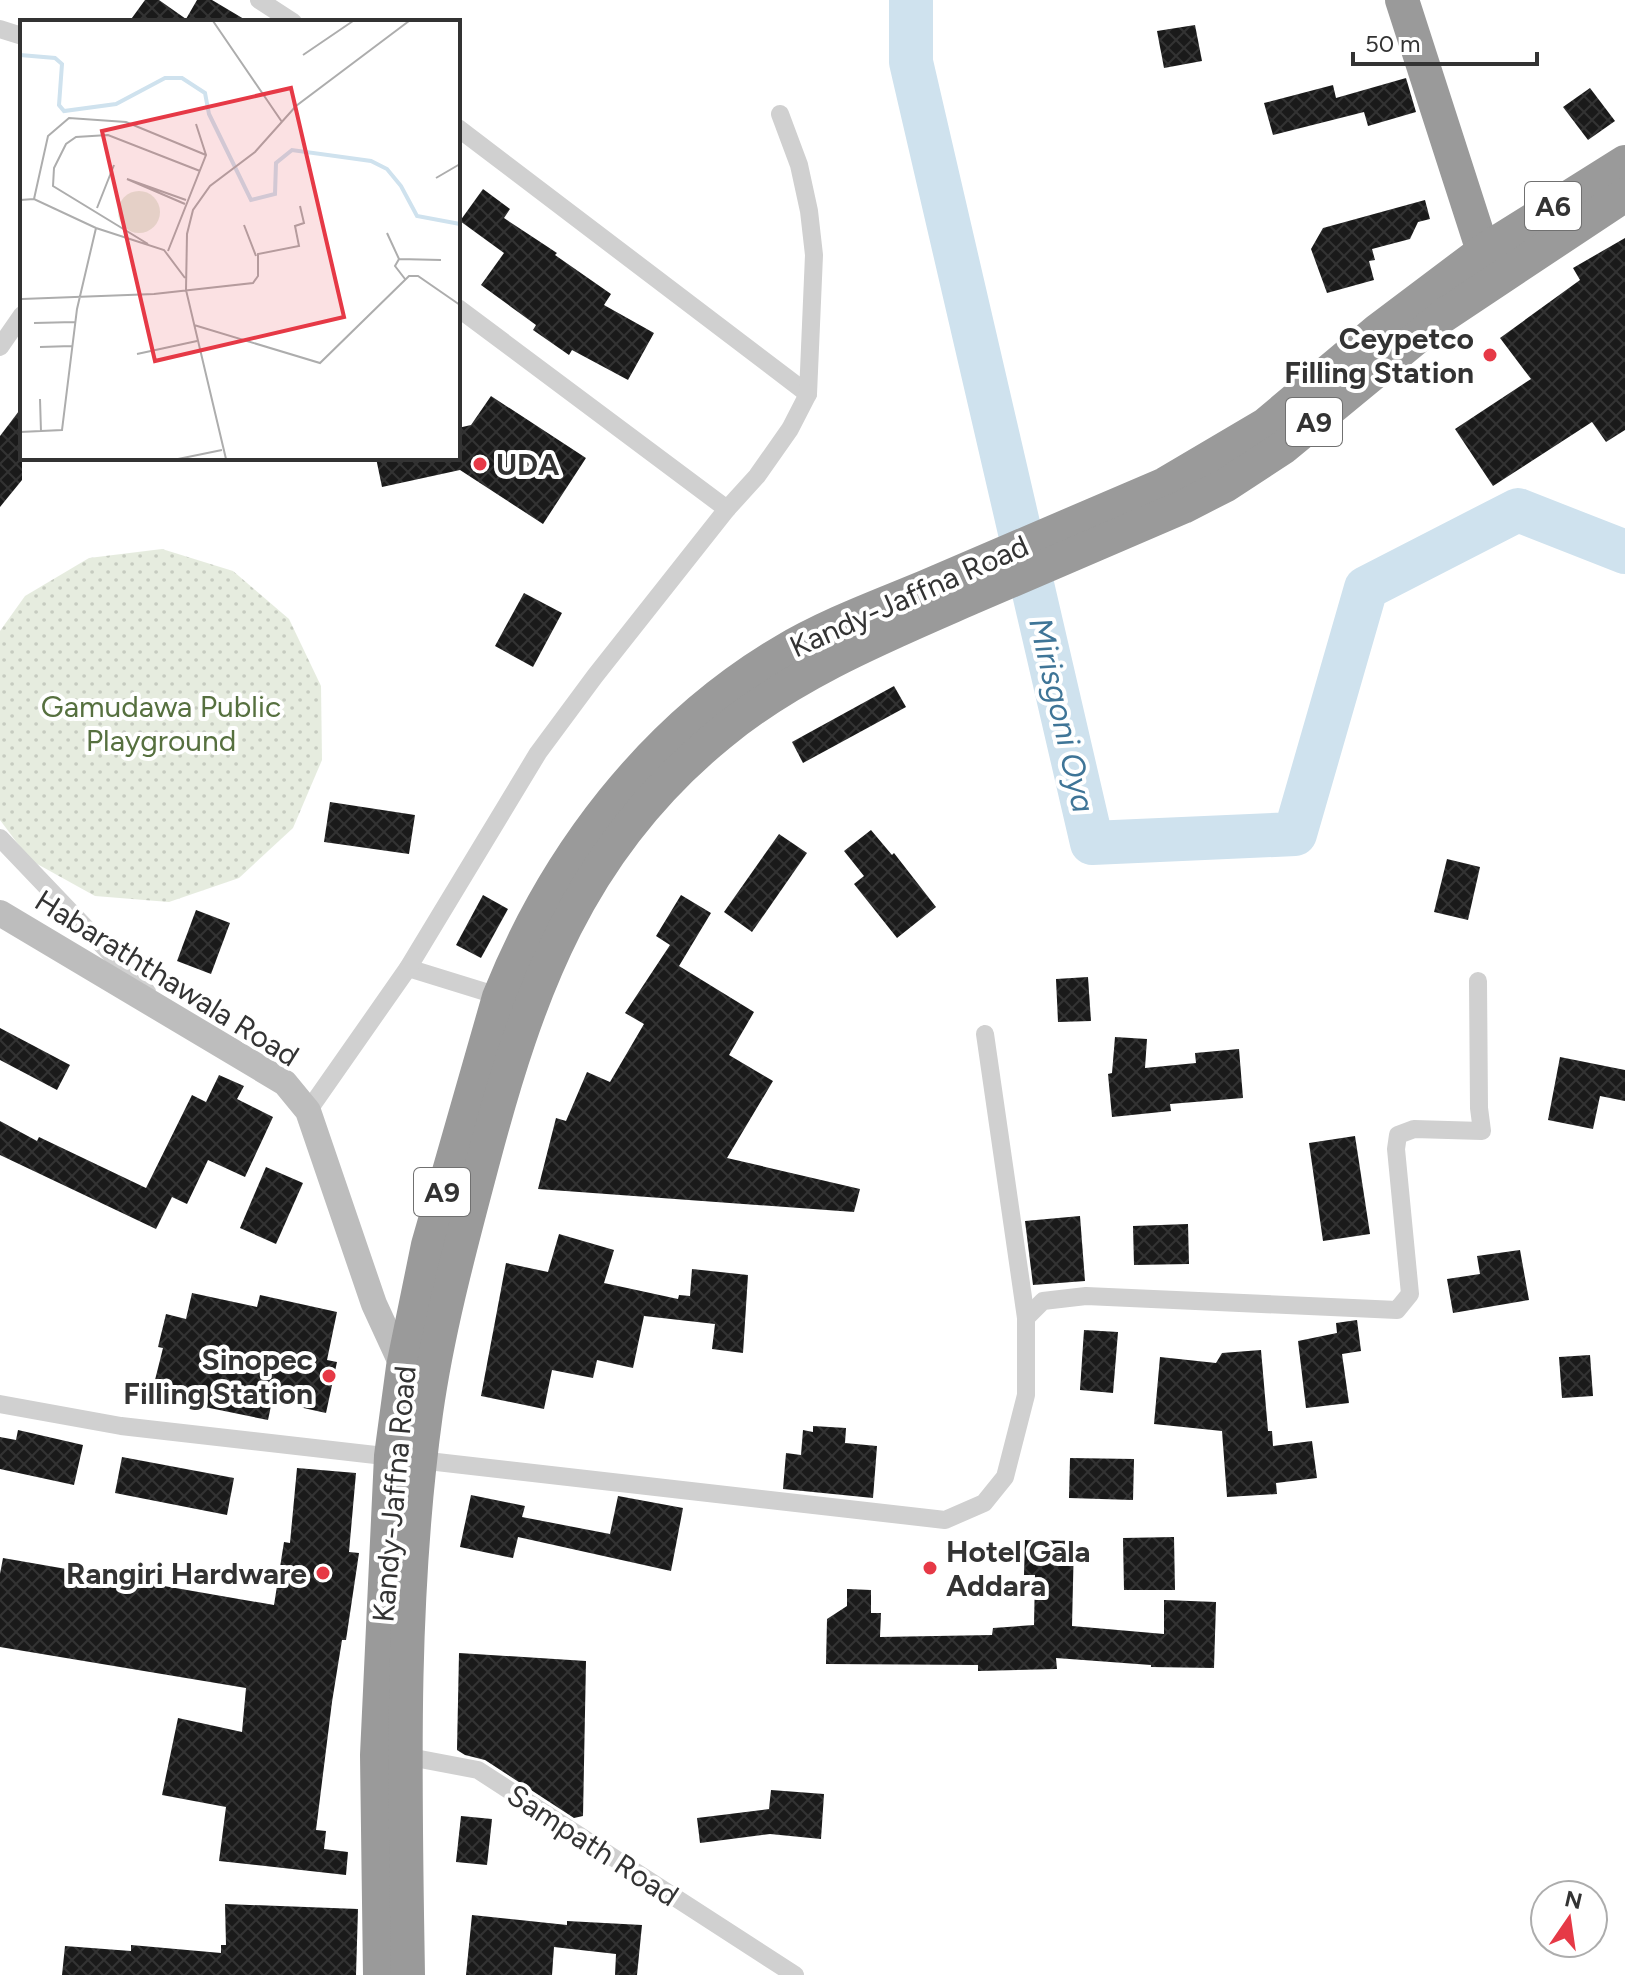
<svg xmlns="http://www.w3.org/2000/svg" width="1625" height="1975" font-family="Figtree,sans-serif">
<defs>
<pattern id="green-dots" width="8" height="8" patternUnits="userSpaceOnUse" patternTransform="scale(2)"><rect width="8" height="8" fill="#e6ecdf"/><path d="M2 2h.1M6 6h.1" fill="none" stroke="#c6cbc0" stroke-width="1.8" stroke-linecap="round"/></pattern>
<pattern id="building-cross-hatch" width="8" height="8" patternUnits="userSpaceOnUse" patternTransform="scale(2)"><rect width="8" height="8" fill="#1a1a1a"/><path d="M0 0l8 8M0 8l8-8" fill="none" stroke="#333"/></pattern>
</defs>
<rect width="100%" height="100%" fill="#fff"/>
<path fill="url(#green-dots)" d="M162,549L233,571L289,619L321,686L322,760L293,828L239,878L169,902L95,896L30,860L0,820V631L25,596L89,558Z"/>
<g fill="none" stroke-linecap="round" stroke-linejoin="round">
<path stroke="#cfe2ee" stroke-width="44" d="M911,0V62L1092,843L1295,834L1366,588L1518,510L1625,552"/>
</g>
<g fill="url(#building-cross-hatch)">
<path d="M145,0H159L186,19L197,0H212L249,22H129Z"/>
<path d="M1195,25L1202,61L1164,68L1157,31Z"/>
<path d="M1406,78L1416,112L1368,126L1364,112L1273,135L1264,103L1333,85L1336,98Z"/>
<path d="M1590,88L1615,121L1588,140L1563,107Z"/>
<path d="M483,189L510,209L504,218L557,253L555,255L611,294L604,305L654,333L628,380L572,350L569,355L533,330L536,325L481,285L504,253L460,221Z"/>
<path d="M1425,200L1430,219L1418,222L1410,239L1372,249L1375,260L1369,261L1374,280L1327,293L1311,249L1323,228Z"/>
<path d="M1625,238V430L1606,442L1592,422L1493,486L1455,429L1531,379L1500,338L1580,280L1573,268Z"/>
<path d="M491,396L586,458L543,524L460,470L382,487L376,458H458V428L471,425Z"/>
<path d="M22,407V480L0,507V436Z"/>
<path d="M524,593L562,613L533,667L495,646Z"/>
<path d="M894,686L906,707L803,763L792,742Z"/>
<path d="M330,802L415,815L409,854L324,842Z"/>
<path d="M871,830L892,855L894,853L936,907L897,938L854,884L864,876L844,851Z"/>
<path d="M779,834L807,853L752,932L724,912Z"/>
<path d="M1447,859L1480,867L1468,920L1434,912Z"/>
<path d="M483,895L508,909L481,958L456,945Z"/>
<path d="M681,895L711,913L679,966L754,1012L729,1055L773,1081L727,1158L860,1189L854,1212L538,1189L556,1118L566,1121L587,1072L610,1082L644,1024L625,1013L670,945L656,936Z"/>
<path d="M196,910L230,923L211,974L177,961Z"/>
<path d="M1088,977L1091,1021L1058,1022L1056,979Z"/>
<path d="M0,1028L70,1065L57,1090L0,1060Z"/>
<path d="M1115,1037L1147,1039L1145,1068L1196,1063L1195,1053L1239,1049L1243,1098L1170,1104L1171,1111L1112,1117L1108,1074L1112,1073Z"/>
<path d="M1560,1057L1625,1070V1101L1600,1096L1593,1129L1548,1120Z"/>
<path d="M219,1075L244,1086L237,1099L273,1117L245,1177L208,1160L187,1204L172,1197L156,1229L0,1155V1121L37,1141L39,1137L146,1188L192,1095L206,1102Z"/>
<path d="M1355,1136L1370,1234L1323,1241L1309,1143Z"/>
<path d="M266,1167L303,1183L276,1244L240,1228Z"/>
<path d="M1080,1216L1085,1281L1033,1285L1025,1221Z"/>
<path d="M1188,1224L1189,1264L1134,1265L1133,1226Z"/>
<path d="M559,1234L614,1250L604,1283L678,1299L679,1295L690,1296L692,1269L748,1275L743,1353L712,1349L715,1324L644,1316L633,1368L597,1360L593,1378L552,1370L544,1409L481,1396L506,1263L548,1272Z"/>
<path d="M1520,1250L1529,1300L1453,1313L1447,1279L1480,1274L1477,1256Z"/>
<path d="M192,1293L257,1307L260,1295L337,1312L327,1360L337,1362L326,1413L272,1401L268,1420L151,1396L163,1348L158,1347L166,1314L186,1319Z"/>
<path d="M1357,1320L1361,1351L1342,1354L1349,1403L1306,1408L1298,1341L1337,1333L1336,1323Z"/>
<path d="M1084,1330L1118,1332L1113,1393L1080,1390Z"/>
<path d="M1261,1350L1268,1431H1272L1273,1446L1312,1441L1317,1478L1276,1483L1277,1494L1227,1497L1222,1431L1154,1424L1160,1357L1216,1363L1222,1353Z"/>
<path d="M1590,1355L1593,1396L1562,1398L1559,1357Z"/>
<path d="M813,1426L846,1428L845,1443L877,1446L873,1498L783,1489L786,1453L801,1455L803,1430L813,1432Z"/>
<path d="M18,1430L83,1445L74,1485L0,1469V1437L16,1440Z"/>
<path d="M122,1457L234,1478L227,1515L115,1493Z"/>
<path d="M1070,1458L1134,1459L1133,1500L1069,1498Z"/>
<path d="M297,1468L356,1473L349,1552L359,1553L346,1640H342L332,1702L316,1830L326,1831L324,1849L348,1852L346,1875L219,1861L226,1807L162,1795L178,1718L242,1732L246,1688L0,1647V1574L3,1558L274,1605L284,1542L290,1543Z"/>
<path d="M471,1495L525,1506L522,1517L610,1534L618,1496L683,1508L671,1571L518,1537L513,1558L460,1547Z"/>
<path d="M1174,1537L1175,1590H1124L1123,1538Z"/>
<path d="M1025,1540L1074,1541L1072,1626L1164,1634V1600L1216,1602L1214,1668L1151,1667V1665L1056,1658L1057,1669L978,1671V1665L826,1664L827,1619L847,1606V1589L871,1590V1613H881L880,1637L992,1635L993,1628L1034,1625L1035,1575H1024Z"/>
<path d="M459,1653L586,1661L583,1816L574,1818L485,1760L465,1755L457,1750Z"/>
<path d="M771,1790L824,1794L821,1839L770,1834L700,1843L697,1818L769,1809Z"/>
<path d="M461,1816L492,1819L487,1865L456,1862Z"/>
<path d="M225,1904L358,1909L356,1975H62L65,1946L131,1951V1945L221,1953V1945H226Z"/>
<path d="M472,1915L567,1925V1921L642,1925L637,1975H615L616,1954L554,1947L552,1975H466Z"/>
</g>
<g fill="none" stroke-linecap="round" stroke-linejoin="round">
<g stroke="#d0d0d0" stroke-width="18">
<path d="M259,0L293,22"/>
<path d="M0,29L22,36"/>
<path d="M458,128L808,394"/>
<path d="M458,308L727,509"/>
<path d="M0,347L22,315"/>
<path d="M0,838L147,992"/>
<path d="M408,968L505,998"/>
<path d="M985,1034L1026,1318"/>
<path d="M308,1111L408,968L538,753L595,676L727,509L757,476L790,429L808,394L814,255L809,211L799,165L780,114"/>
<path d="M0,1404L121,1426L945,1520L984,1503L1005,1477L1026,1395V1318L1043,1301L1086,1296L1397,1310L1410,1294L1396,1149L1398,1135L1414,1129L1482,1131L1479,1108L1478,981"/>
<path d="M399,1755L478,1770L795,1975"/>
</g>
<path stroke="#bdbdbd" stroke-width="26" d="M0,913L285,1083L308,1111L374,1304L403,1367"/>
<g stroke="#9a9a9a" stroke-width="34">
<path d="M1402,0L1483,251L1491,269"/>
<path d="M380,1975L377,1755L391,1456L403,1367L428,1245L499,997C555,857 651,730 782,652C827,625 877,607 925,587C1005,552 1085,518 1165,484L1265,425L1378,330L1483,251L1625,162"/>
<path d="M408,1975C405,1787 400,1600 426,1413C438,1328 461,1244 483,1161C528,991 579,849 720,734C794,673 884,636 971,598C1041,568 1112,538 1183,507L1226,485L1284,447L1443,316L1625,195"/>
</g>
</g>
<g fill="#e63946" stroke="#fff" stroke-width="3">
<circle cx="1490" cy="355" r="8"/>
<circle cx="480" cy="464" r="8"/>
<circle cx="329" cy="1376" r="8"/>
<circle cx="930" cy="1568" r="8"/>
<circle cx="323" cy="1573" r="8"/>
</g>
<g text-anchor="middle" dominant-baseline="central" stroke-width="8" stroke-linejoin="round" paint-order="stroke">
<g fill="#fff" stroke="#707070" stroke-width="2">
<rect x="1525" y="182" width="56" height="48" rx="6"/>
<rect x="1286" y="398" width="56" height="48" rx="6"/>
<rect x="414" y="1168" width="56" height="48" rx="6"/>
</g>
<g font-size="28" font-weight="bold" fill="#333">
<text x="1553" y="206">A6</text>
<text x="1314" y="422">A9</text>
<text x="442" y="1192">A9</text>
</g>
<g font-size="30" font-weight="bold" fill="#333" stroke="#fff" text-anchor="end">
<text x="1474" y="338">Ceypetco<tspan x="1474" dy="34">Filling Station</tspan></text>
<text x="496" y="464" text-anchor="start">UDA</text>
<text x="313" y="1359">Sinopec<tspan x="313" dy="34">Filling Station</tspan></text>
<text x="946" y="1551" text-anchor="start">Hotel Gala<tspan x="946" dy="34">Addara</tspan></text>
<text x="307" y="1573">Rangiri Hardware</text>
</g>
<g font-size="30" fill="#333" stroke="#fff">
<text transform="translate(909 596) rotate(-24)">Kandy-Jaffna Road</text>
<text transform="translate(167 978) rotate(32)">Habaraththawala Road</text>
<text transform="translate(394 1494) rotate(-85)">Kandy-Jaffna Road</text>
<text transform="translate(593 1845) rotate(33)">Sampath Road</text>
</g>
<g font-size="30" fill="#56703f" stroke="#fff">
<text x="161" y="706">Gamudawa Public<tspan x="161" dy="34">Playground</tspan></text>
</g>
<g font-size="32" font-style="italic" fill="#3f7597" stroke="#fff">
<text transform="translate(1062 715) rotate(77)">Mirisgoni Oya</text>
</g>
</g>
<g transform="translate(20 20)">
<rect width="440" height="440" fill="#fff"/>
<path d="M98 192a21 21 0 1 1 42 0a21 21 0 1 1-42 0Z" fill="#e6ecdf"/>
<path fill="none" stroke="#cfe2ee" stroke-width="4" d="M0,35L35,38L42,44L39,85L44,91L96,84L145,58H162L185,73L189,94L231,180L255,174L256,143L272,130L351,141L367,149L381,166L397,196L440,204"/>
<path fill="none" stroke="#adadad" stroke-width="2" d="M193,1L262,102M283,35L333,1M416,158L440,144M14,179L28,116L49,98L106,102L186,135M0,180L14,179L76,208L144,230L165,258M165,184L107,159L166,180M77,188L94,145M224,205L236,236M367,213L379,239L421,240M128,224L33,166L34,148L46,124L56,117L88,115L180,151M148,231L186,135L176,104M379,239L375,246L385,259M2,279L134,274L233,263L238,256V234L279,226L275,206L284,203L280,186M14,303L55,302M174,305L300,343L389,256H398L440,285M20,327L52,326M117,334L177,321M20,379L21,412M0,412L42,410L57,289L76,208M158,439L202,430M206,439L166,270L167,214L173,190L190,166L235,132L276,86L389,1"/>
<path fill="#e63946" fill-opacity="0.15" stroke="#e63946" stroke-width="4" d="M271,68L324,297L135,341L82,111Z"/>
<rect width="440" height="440" fill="none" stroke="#333" stroke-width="4"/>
</g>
<g transform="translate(1569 1919) rotate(13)"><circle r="38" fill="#ffffff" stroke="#adadad" stroke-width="2"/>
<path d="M0-6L14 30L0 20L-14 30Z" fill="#e63946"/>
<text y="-12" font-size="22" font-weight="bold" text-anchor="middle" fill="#333333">N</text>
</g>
<path d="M1353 52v12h184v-12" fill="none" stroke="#333333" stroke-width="4"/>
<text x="1365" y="52" font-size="24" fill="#333333" stroke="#ffffff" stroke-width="6" paint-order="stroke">50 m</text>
</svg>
